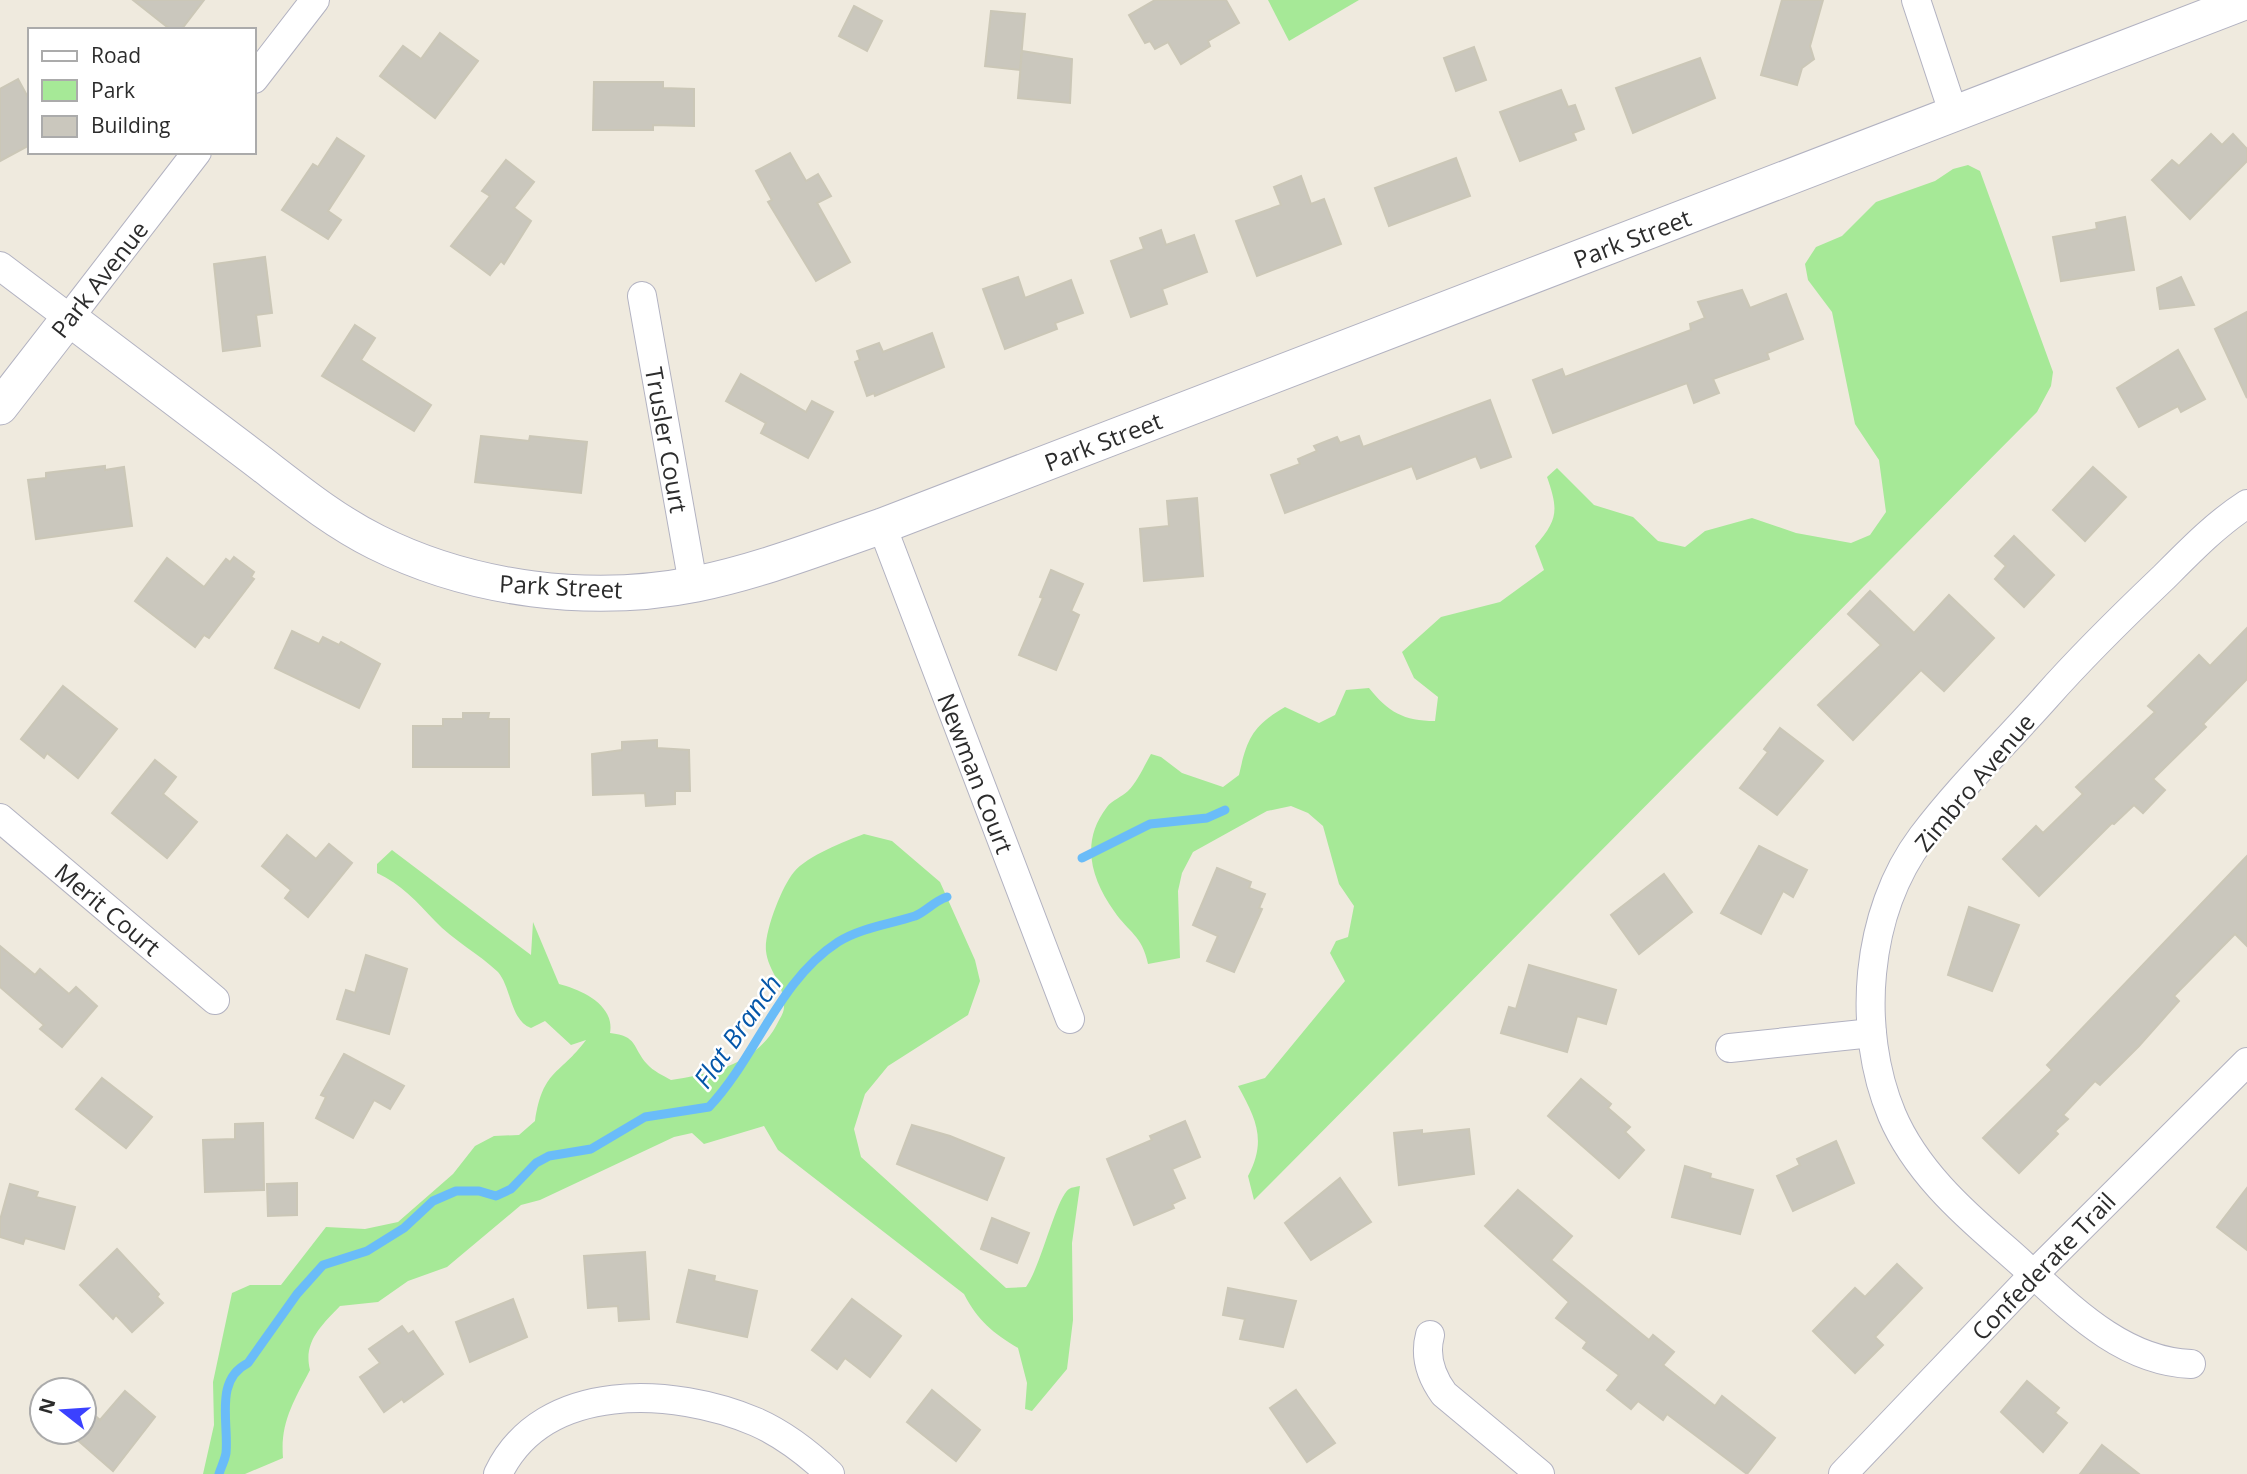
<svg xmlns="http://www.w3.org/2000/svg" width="2247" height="1474" font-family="'Open Sans',sans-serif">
<rect width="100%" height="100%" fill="#efeade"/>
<g fill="#a6e997">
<path d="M1268,0H1359L1289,41Z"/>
<path d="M1968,165L1980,171L2053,372L2051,386L2037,412L1254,1200L1248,1176C1267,1140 1256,1119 1238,1086L1265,1078L1345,981L1330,953L1336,941L1348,937L1354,906L1339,884L1323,826L1308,813L1291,806L1267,811L1193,852L1182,873L1178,891L1180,958L1148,964C1142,935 1129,933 1114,911C1091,878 1080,842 1107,807C1112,800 1122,797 1128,791C1138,781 1144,766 1151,754L1161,757L1182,773L1223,787L1239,775C1247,739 1252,726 1285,707L1319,723L1335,715L1346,690L1369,688C1388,712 1404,721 1435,721L1438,697L1414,678L1402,652L1441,617L1500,602L1544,570L1535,546C1559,519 1558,509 1547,477L1557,468L1594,505L1633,517L1658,541L1685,547L1705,531L1752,518L1796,533L1851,543L1870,535L1886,512L1879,460L1855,424L1832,312L1808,280L1805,264L1816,247L1842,236L1876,202L1935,181L1953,169Z"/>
<path d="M864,834L892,841L940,882L975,960L980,981L968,1015L888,1066L865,1094L854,1129L861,1157L1006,1288L1026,1287C1041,1266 1056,1198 1069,1189C1072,1187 1076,1187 1080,1186L1072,1243L1073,1320L1067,1369L1032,1411L1025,1409L1027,1383L1018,1348C993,1333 978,1321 964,1294L778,1150L764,1126L704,1144L692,1133L674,1137L540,1200L521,1205L447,1267L408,1281L378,1302L340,1306C321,1326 303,1342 310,1370C294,1401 280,1422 283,1458L245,1474H203L214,1425L213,1382L232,1293L250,1285H281L326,1227L365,1229L398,1222L453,1174L475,1146L494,1136L519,1135L535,1121C543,1069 559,1076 586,1040L571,1045L545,1021L531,1028C510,1020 512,989 498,972C479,954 453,940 435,921C417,902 401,884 377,873V864L392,850L531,955L533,922L559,984C582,990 615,1005 610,1033C638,1036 632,1047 647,1064C653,1071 664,1076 671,1080C711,1074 755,1064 776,1026C779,1020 784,1013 784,1007C785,985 768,971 766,951C764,932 782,886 794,872C807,856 845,841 864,834Z"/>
</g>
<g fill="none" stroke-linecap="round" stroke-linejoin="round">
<g stroke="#6abcf8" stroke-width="9">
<path d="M1082,858L1150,824L1207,818L1225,810"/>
<path d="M219,1474C221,1467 225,1460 226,1453C229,1422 214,1380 248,1363L297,1294L323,1265L367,1251L404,1228L433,1201L456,1191H479L496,1196L511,1189L536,1163L549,1156L591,1149L645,1117L709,1107C757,1056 778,981 838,942C860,928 890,924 915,916C927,911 934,901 947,897"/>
</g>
</g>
<g fill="#cac7bd" stroke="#cbc7b7" stroke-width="2">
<path d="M133,0H204L181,30H171Z"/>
<path d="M1155,0H1226L1239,23L1208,41L1210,46L1181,64L1168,42L1155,49L1150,41L1145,43L1129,15Z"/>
<path d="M1782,0H1823L1810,46L1814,59L1802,68L1797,85L1761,75Z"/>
<path d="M854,6L882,21L867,51L839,36Z"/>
<path d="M991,11L1025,14L1020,70L985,66Z"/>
<path d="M440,33L478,61L435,118L380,76L403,46L421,59Z"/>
<path d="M1474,47L1486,80L1456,91L1444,58Z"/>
<path d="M1022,51L1072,59L1070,103L1018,98Z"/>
<path d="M1700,58L1715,98L1633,133L1616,88Z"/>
<path d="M18,79L30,101V145L0,161V89Z"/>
<path d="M594,82H663V88L694,89V126L653,125V130H593Z"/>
<path d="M1561,90L1568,107L1575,105L1584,129L1573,133L1576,140L1520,161L1500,112Z"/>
<path d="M2211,134L2222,145L2233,134L2247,149V161L2190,219L2152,180L2172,160L2179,166Z"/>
<path d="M337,138L364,156L328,211L341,220L328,239L282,210L313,164L318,167Z"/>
<path d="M790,153L806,181L818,174L831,196L817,203L850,262L816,281L768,202L772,200L756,171Z"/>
<path d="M1456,158L1470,196L1389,226L1375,188Z"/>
<path d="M506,160L534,182L514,208L531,221L504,264L501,261L490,275L451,246L490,196L482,191Z"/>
<path d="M1301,176L1311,204L1324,199L1341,244L1257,276L1236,221L1281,205L1274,187Z"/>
<path d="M2125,217L2134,270L2061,281L2053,237L2097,229L2096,223Z"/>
<path d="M1161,230L1166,245L1194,235L1207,272L1162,289L1167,304L1131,317L1111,261L1144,249L1140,238Z"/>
<path d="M265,257L272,313L256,315L260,346L223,351L214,264Z"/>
<path d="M1018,277L1025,298L1071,280L1083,313L1055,323L1057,329L1005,349L983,289Z"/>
<path d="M2181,277L2194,305L2160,309L2157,288Z"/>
<path d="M1742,290L1750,308L1786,294L1803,339L1767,353L1769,359L1713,379L1719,393L1694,403L1687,383L1553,433L1533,380L1562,369L1565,377L1691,330L1690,324L1705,318L1698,302Z"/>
<path d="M2247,312V398L2215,329Z"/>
<path d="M355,325L375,338L361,360L431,405L414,431L322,376Z"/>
<path d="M932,333L944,367L875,396L874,393L867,396L855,362L860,360L857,351L879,343L883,352Z"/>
<path d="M2178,350L2205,399L2181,412L2178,406L2139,427L2117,388Z"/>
<path d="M741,374L806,412L812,401L833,412L808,458L761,433L766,423L726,401Z"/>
<path d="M1490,400L1511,457L1481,468L1476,456L1417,479L1412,466L1285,513L1271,475L1300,464L1298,459L1317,451L1314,446L1337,437L1340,443L1359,436L1363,447Z"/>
<path d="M481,436L529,441L530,436L587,442L581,493L475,482Z"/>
<path d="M105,466V470L124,467L132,526L36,539L28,480L46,478V473Z"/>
<path d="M2093,467L2126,497L2085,541L2053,510Z"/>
<path d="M1197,498L1203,576L1144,581L1140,529L1169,526L1167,501Z"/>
<path d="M2014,536L2054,575L2024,607L1995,579L2006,566L1995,556Z"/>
<path d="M234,557L254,572L251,577L254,579L209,638L204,635L195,647L135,601L167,558L204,587L226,559L230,562Z"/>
<path d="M1051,570L1083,584L1071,611L1079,615L1056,670L1019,655L1043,598L1040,597Z"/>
<path d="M1870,591L1914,633L1949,595L1994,638L1944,691L1921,670L1853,740L1818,705L1881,645L1848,614Z"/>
<path d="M2247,628V679L2203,724L2206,727L2153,779L2165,790L2143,813L2134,805L2114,824L2112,823L2039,896L2003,859L2036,826L2043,833L2083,794L2076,787L2155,712L2148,706L2199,655L2210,666Z"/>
<path d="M292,631L319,644L323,637L339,645L341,642L380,664L359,708L275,668Z"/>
<path d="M63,686L117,729L78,778L47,753L44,758L21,739Z"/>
<path d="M463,713H489L488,719H509V767H413V726H443V719H463Z"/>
<path d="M1780,728L1823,761L1777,815L1740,788L1768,752L1764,749Z"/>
<path d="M657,740V748L689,750L690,791H675V804L646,806L645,793L593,795L592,754L622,750V742Z"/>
<path d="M155,760L176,777L163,794L197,822L167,858L112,813Z"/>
<path d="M287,835L316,859L329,844L352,863L308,917L285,898L291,890L262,866Z"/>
<path d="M1759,846L1807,870L1793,897L1783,891L1761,934L1721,913Z"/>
<path d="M2247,856V946L2235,934L2174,996L2179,1001L2139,1046L2100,1085L2095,1081L2063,1115L2068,1119L2055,1131L2058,1134L2019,1173L1983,1138L2052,1070L2047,1065Z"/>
<path d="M1217,868L1251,882L1249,888L1265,894L1259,908L1262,909L1234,972L1207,961L1218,936L1193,925Z"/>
<path d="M1664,874L1692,912L1639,954L1611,915Z"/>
<path d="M1969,907L2019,925L1992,991L1948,975Z"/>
<path d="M0,946L35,975L40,969L69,994L76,987L97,1006L62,1047L40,1029L44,1025L0,987Z"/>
<path d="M366,955L407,969L389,1034L337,1019L346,990L355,993Z"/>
<path d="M1529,965L1616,990L1606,1024L1577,1016L1567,1052L1501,1033L1509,1007L1516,1009Z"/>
<path d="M344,1054L404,1086L390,1109L374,1100L353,1138L316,1118L326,1097L321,1095Z"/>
<path d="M102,1078L152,1117L126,1148L76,1109Z"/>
<path d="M1581,1079L1611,1104L1608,1108L1630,1127L1625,1132L1644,1150L1619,1178L1548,1116Z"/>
<path d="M1185,1121L1200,1157L1172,1169L1185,1198L1172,1204L1174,1208L1134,1225L1107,1159L1152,1140L1150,1136Z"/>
<path d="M263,1123L264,1190L205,1192L203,1140L235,1139V1124Z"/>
<path d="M912,1125L950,1136L1004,1158L987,1200L897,1164Z"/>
<path d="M1469,1129L1474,1174L1399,1185L1394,1133L1422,1130V1134Z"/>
<path d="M1836,1141L1854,1183L1793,1211L1777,1176L1800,1165L1797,1159Z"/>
<path d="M1685,1166L1711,1174L1710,1178L1753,1190L1740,1234L1672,1217Z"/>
<path d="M1340,1178L1371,1222L1311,1260L1285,1223Z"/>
<path d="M297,1183V1215L268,1216L267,1184Z"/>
<path d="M10,1184L38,1192L36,1197L75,1207L64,1249L25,1238L23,1244L0,1237V1220Z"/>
<path d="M2247,1188V1250L2217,1227Z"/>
<path d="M1518,1190L1572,1236L1551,1260L1649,1340L1653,1335L1674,1352L1663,1365L1715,1406L1722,1396L1775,1438L1747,1474L1667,1414L1663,1420L1638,1401L1631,1409L1607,1390L1619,1375L1583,1348L1587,1342L1556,1318L1569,1302L1485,1226Z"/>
<path d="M992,1218L1029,1233L1017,1263L981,1249Z"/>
<path d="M117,1249L159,1294L157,1297L163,1303L132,1332L116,1315L113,1319L80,1285Z"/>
<path d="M645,1252L649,1319L619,1321L618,1306L588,1308L584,1256Z"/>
<path d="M1897,1264L1922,1288L1875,1337L1883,1345L1855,1373L1813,1331L1855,1288L1865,1297Z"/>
<path d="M689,1270L715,1276L714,1281L757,1291L747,1337L677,1322Z"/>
<path d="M1228,1288L1296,1301L1283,1347L1240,1339L1245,1319L1223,1315Z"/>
<path d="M513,1299L527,1337L470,1362L456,1322Z"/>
<path d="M852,1299L901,1336L870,1377L845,1358L837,1369L812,1350Z"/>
<path d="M402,1326L408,1334L413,1331L443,1374L404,1402L402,1399L384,1412L360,1377L380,1363L369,1349Z"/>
<path d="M2027,1381L2059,1408L2055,1413L2067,1423L2043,1452L2001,1412Z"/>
<path d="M932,1390L980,1430L956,1461L907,1422Z"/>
<path d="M1296,1390L1335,1443L1307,1462L1270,1408Z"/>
<path d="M125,1391L155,1417L113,1471L73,1436L76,1432H84V1423L92,1413L100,1420Z"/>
<path d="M2102,1445L2139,1474H2080Z"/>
</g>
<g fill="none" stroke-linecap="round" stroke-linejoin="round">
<g stroke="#b2b2c1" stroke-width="30">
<g id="minor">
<path d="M1916,0L1954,115"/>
<path d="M254,79L315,0"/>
<path d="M0,266L69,318L197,152"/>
<path d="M642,296L693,584"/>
<path d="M882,526L1070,1019"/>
<path d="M0,818L215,1000"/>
<path d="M1730,1048L1872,1033"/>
<path d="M1430,1335C1424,1357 1431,1376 1444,1394L1540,1474"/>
<path d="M2191,1364C2114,1361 2059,1295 2003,1247C1960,1210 1915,1169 1892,1115C1856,1029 1865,913 1922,837C1959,788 2005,743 2046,697C2083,655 2123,616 2164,577C2190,551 2216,524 2247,504"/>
<path d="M498,1474C543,1380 674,1387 756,1422C783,1434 809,1454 830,1474"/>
<path d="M1843,1474L2034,1274L2247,1062"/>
</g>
</g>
<g stroke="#b2b2c1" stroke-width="37">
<path id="tertiary" d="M0,407L69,318C129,364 190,409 250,455C291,486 330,519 376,542C472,590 591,605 696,584C760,571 821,547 882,526L2247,1"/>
</g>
<use href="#minor" stroke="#fff" stroke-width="28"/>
<use href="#tertiary" stroke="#fff" stroke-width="35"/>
</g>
<g text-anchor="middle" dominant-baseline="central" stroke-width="5" stroke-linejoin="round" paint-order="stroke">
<g font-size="24" fill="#2c2c2c" stroke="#fff">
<text transform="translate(1632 238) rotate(-21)">Park Street</text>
<text transform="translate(99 279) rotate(-52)">Park Avenue</text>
<text transform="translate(667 440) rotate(80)">Trusler Court</text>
<text transform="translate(1103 441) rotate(-21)">Park Street</text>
<text transform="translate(561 586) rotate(3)">Park Street</text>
<text transform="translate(976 773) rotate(69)">Newman Court</text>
<text transform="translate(1974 782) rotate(-50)">Zimbro Avenue</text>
<text transform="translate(108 909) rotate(40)">Merit Court</text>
<text transform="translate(2043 1266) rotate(-46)">Confederate Trail</text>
</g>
<g font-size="26" font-style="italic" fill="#0456a9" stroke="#fff">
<text transform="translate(737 1031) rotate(-55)">Flat Branch</text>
</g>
</g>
<rect x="28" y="28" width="228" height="126" fill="#ffffff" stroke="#ababab" stroke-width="2"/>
<rect x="42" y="51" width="35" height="10" fill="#ffffff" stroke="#ababab" stroke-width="2"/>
<text x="91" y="63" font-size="21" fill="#2c2c2c">Road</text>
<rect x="42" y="80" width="35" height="21" fill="#a6e997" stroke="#ababab" stroke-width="2"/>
<text x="91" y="98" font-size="21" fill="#2c2c2c">Park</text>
<rect x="42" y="116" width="35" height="21" fill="#cac7bd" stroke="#ababab" stroke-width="2"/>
<text x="91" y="133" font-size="21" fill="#2c2c2c">Building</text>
<g transform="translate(63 1411) rotate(287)"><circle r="33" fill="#ffffff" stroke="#ababab" stroke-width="2"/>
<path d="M0-5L12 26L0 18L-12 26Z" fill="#3b41ff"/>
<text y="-10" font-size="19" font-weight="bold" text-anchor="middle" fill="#2c2c2c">N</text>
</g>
</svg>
